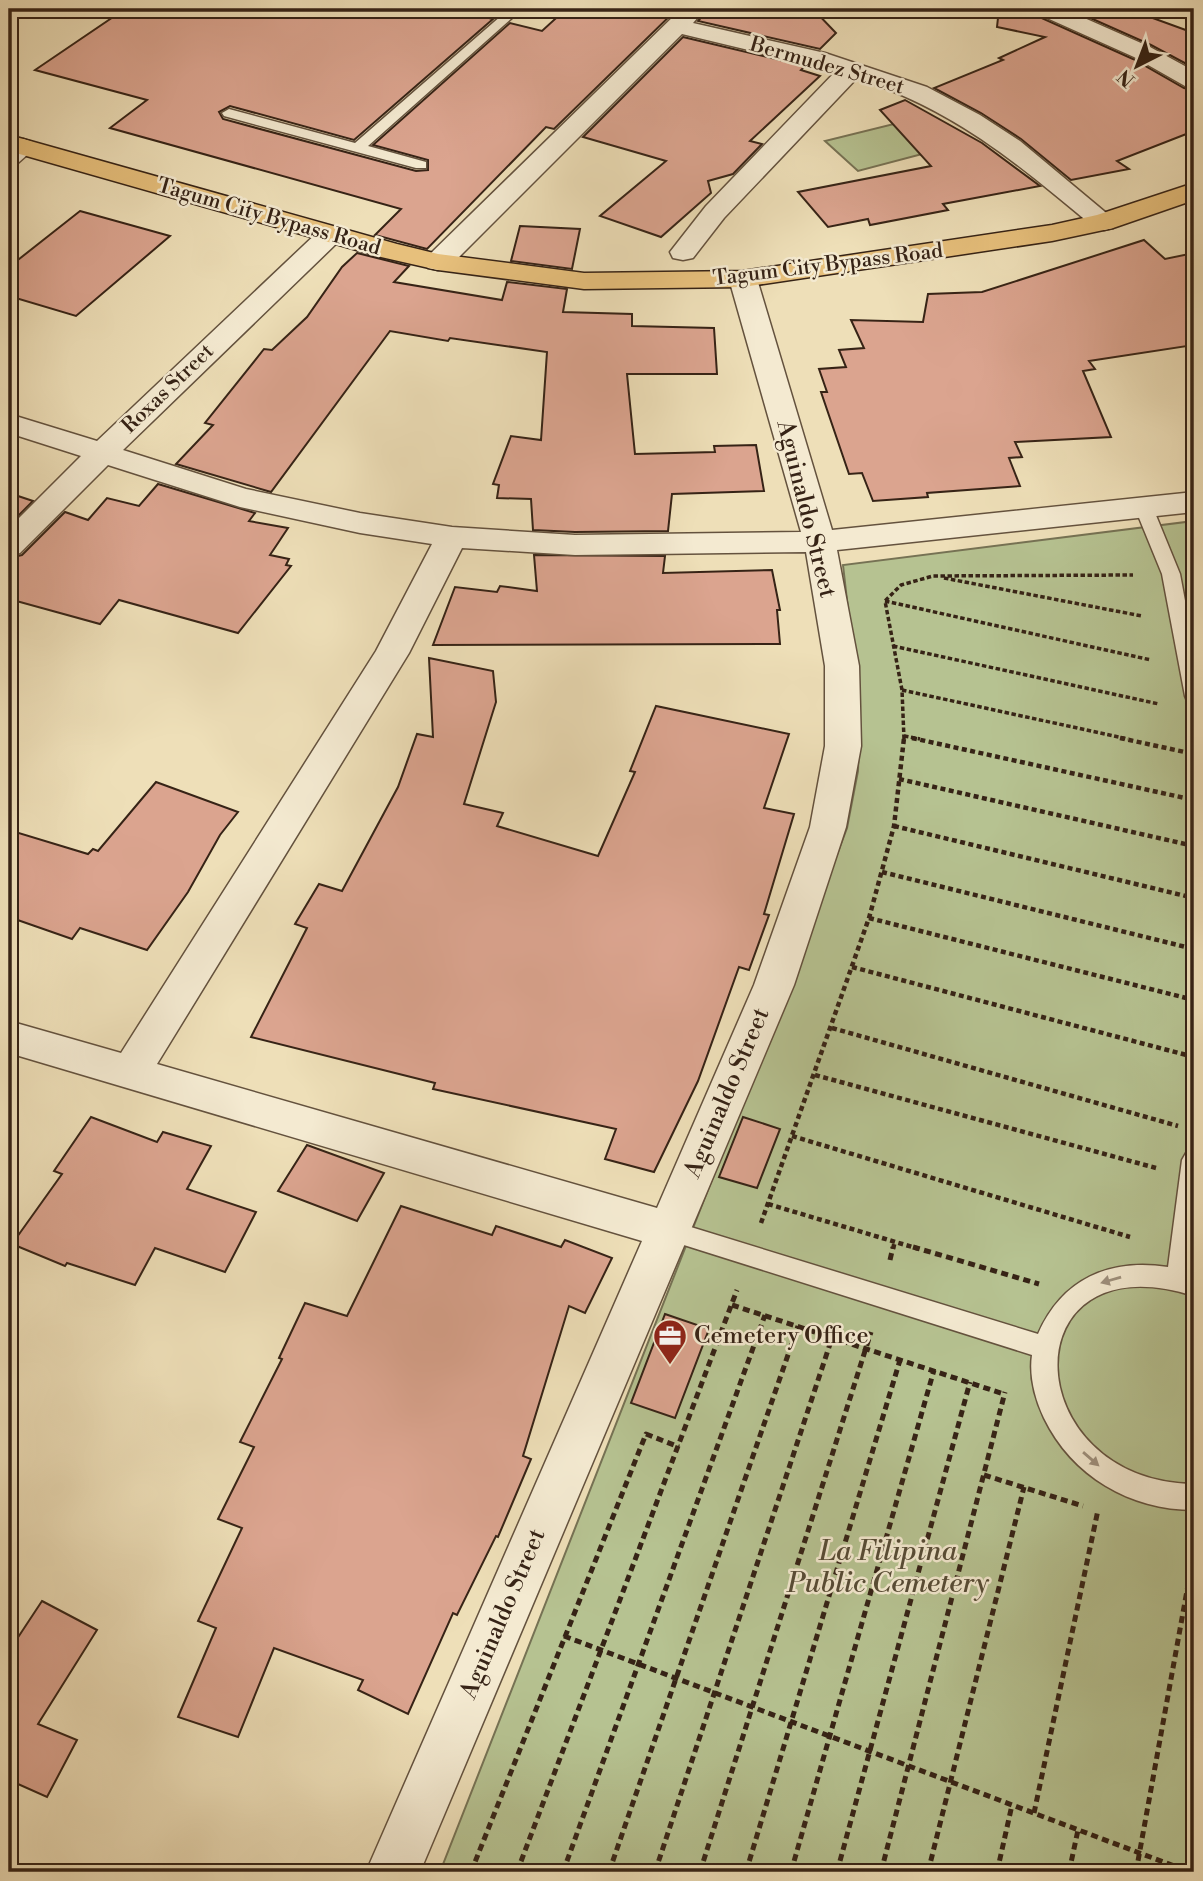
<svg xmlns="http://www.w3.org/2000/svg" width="1203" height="1881" font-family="'Libre Bodoni',serif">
<rect width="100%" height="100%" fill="#eedfb8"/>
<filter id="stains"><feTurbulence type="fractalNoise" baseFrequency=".00286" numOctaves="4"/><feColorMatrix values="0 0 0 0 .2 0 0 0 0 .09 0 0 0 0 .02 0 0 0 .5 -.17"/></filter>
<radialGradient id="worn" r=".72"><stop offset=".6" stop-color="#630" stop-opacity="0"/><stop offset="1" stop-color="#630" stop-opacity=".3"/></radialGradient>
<g fill="#b6c291" stroke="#767254" stroke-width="2">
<path d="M926,116L960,144L858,171L825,141Z"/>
<path d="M1194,521V1872H440L779,1009L847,828L858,771L860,715L843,565Z"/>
</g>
<g fill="#dba48f" stroke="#362316" stroke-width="2">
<path d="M125,9H451L493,19L354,140L230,106L219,112L223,119L416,171L428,170V160L373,145L510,23L542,31L566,9H677L554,129L546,127L427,249L375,235L401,209L110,128L147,100L35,70Z"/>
<path d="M708,9H813L836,33L820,49L698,21Z"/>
<path d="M999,9H1032L1037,16L1133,59L1184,88L1194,90V131L1117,161L1129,169L1071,180L1021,139L981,113L934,88L1003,60L999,58L1045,37L997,27Z"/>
<path d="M1070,9H1128L1194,33V68L1151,45Z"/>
<path d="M683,37L805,66L801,70L820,76L750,141L762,144L733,174L708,181L711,193L661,237L600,216L666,161L583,137Z"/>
<path d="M905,100L982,143L1040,186L943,204L948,210L870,225L868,219L828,227L798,192L931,166L880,110Z"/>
<path d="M80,211L170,236L76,316L9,296V267Z"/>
<path d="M520,226L580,229L572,269L511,261Z"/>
<path d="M1144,240L1165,259L1194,253V345L1089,361L1095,369L1083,371L1111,437L1015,442L1022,457L1009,458L1020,486L927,493L928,497L873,501L862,473L849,474L821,392H827L819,369L846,367L839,350L864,348L851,320L923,322L928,294L982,292Z"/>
<path d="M357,253L409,266L394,282L502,300L507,282L567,289L563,312L632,314V326L714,328L717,374H627L635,454L715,452L714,446L756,445L764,491L672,494L668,531L575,532L533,530L531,499L497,498L499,485L493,484L511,436L541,440L547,352L450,338L448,341L390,331L271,492L176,464L213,425L205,423L264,349L272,350L307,317L342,267Z"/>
<path d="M158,484L255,513L249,521L288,528L270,555L289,559L286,565L291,566L238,633L119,600L100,624L9,599V558L22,555L65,512L88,520L107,498L139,506Z"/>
<path d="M9,493L33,501L9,525Z"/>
<path d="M534,555L665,556L663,573L772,570L780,610H777L780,644L433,645L455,587L497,592L500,586L537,591Z"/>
<path d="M429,658L493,671L496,702L464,804L503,813L497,826L598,856L635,772L630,771L656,706L789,734L764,808L794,814L764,914L769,915L749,970L739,967L698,1081L654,1172L605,1159L616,1129L433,1089L435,1083L251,1037L307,928L295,924L319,884L342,891L398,787L417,734L433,737Z"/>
<path d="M156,782L238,812L220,835L188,892L147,950L80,928L72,939L9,917V830L88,854L93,849L98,851Z"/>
<path d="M91,1117L157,1142L163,1132L211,1146L187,1189L256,1212L225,1272L155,1248L135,1285L67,1263L65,1266L12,1244L62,1174L54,1171Z"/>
<path d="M743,1117L780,1129L757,1188L719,1177Z"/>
<path d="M307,1145L384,1173L357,1221L278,1191Z"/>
<path d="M401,1206L492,1235L496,1226L561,1247L565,1240L612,1258L585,1313L569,1306L523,1456L531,1459L498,1537L496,1536L457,1615L453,1613L408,1714L358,1690L363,1680L274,1648L238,1737L178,1717L216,1628L198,1621L242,1528L218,1519L254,1447L240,1442L282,1359L279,1358L305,1303L347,1316Z"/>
<path d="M665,1314L709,1329L675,1418L631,1403Z"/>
<path d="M42,1601L97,1630L38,1724L77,1740L47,1797L9,1780V1651Z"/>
</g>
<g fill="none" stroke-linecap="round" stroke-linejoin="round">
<g stroke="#64523e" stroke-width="3">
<g id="service">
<path d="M509,9H522L368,146L426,162V168H416L224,116L222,113L229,109L355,143Z"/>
<path d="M1144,503L1153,508L1180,574L1194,649V703L1187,701L1185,696L1162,574L1135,508Z"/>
<path d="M1194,1150V1246L1191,1273L1194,1274V1296C1008,1237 1016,1481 1194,1484V1510C1130,1510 1072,1476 1044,1418C1035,1399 1029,1376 1032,1355L668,1240L660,1237L656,1230L660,1223L668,1220L1038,1334C1062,1279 1109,1258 1168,1267L1182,1160L1186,1153Z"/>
</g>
</g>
<g stroke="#64523e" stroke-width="3">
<g id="minor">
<path d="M681,9H705L693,23L825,53L927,87L980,115L1020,141L1117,222L1113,228L1104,230L1095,228C1017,163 955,110 857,78L724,218L693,258L683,260L673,258L670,252L706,206L836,71L682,34L448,268L438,270L428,268L424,262L428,256Z"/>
<path d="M1035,9H1064L1150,47L1194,71V88L1185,86L1134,57L1038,14Z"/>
<path d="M23,139L32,142L36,147L18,163L9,166V146Z"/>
<path d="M330,227L339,229L343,235L339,241L123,450L246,489L360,513L452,527L575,535L801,532L729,279L733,273L743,271L753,273L757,279L832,530L1194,492V512L837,550L859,666L861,746L846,827L794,985L420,1872H366L642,1241L9,1053V1021L121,1053L376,651L432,544L360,533L240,507L108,465L20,553L9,556V528L81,456L9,433V414L97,441L321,229ZM462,548L575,555L806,552L825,666V746L810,827L754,985L657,1208L157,1064L409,653Z"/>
</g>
</g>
<g stroke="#362316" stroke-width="3">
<path id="primary" d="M9,135L397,244L438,254L584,273L743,271L1052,225L1097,215L1194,183V200L1113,228L1052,241L743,287L584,289L438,270L381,257L9,151Z"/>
</g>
<g stroke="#362316" stroke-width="3.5" stroke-dasharray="4.5 2.5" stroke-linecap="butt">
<path d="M944,578L1142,616"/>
<path d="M885,601L1151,660"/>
<path d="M893,646L1159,704"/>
<path d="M902,690L1128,739"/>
<path d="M904,736L920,739"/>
<path d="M904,739L902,690L885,601L901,585L933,576L1133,575"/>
</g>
<g stroke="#362316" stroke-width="4.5" stroke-dasharray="5 3.5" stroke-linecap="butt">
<path d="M912,738L1194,800"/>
<path d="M1120,738L1194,754"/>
<path d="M899,779L1194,846"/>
<path d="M894,826L1194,898"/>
<path d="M882,872L1194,949"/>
<path d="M869,918L1194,1000"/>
<path d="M852,967L1194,1057"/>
<path d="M832,1028L1178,1126"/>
<path d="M815,1075L1156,1168"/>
<path d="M792,1136L1130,1237"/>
<path d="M768,1204L919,1249"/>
<path d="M761,1223L869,918L894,826L904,738"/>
<path d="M893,1249L895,1241"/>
</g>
<g stroke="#362316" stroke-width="5" stroke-dasharray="7 4.5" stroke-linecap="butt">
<path d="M913,1247L1039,1284"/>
<path d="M890,1260L893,1247"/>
<path d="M732,1305L1004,1394"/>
<path d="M984,1475L1083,1506"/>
<path d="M564,1636L1190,1872"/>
<path d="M1034,1813L1098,1510"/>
<path d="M471,1872L646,1434L679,1447"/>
<path d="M517,1872L737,1290"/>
<path d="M563,1872L765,1315"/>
<path d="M609,1872L798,1326"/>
<path d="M655,1872L832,1338"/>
<path d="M700,1872L871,1332"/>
<path d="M746,1872L900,1360"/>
<path d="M791,1872L934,1370"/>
<path d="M837,1872L970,1382"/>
<path d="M881,1872L1005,1392"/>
<path d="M928,1872L1024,1487"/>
<path d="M997,1872L1012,1805"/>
<path d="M1069,1872L1078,1830"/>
<path d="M1136,1872L1194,1552"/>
</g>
<use href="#service" fill="#f4ead1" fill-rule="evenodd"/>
<use href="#minor" fill="#f4ead1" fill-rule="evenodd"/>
<use href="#primary" fill="#e7c07c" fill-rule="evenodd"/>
</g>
<defs><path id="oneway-solid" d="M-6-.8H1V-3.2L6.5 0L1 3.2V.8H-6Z" transform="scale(1.75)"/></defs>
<g fill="#9e907d">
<use href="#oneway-solid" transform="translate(1111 1280) rotate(164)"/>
<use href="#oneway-solid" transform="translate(1091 1459) rotate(41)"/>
</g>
<defs>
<g id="office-pin" transform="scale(1.75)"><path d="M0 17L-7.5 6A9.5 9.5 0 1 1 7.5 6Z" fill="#8f2418" stroke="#f4ead1"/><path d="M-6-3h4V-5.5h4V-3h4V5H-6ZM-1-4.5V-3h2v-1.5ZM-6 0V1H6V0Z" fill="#fff"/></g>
</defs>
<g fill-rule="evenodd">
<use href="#office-pin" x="670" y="1336"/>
</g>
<g text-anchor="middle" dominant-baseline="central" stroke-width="5" stroke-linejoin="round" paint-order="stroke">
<g font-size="21" fill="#362316" stroke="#f4ead1">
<text transform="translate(827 66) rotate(16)">Bermudez Street</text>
<text transform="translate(269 217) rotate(16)">Tagum City Bypass Road</text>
<text transform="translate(828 265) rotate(-7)">Tagum City Bypass Road</text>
<text transform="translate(168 389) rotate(-44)">Roxas Street</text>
</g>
<g font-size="24" fill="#362316" stroke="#f4ead1">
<text transform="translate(806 509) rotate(76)">Aguinaldo Street</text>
<text transform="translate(727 1093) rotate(-67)">Aguinaldo Street</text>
<text transform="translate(503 1614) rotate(-67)">Aguinaldo Street</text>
</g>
<g font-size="24" fill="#362316" stroke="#f4ead1" text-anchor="start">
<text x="694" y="1336">Cemetery Office</text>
</g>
<g font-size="28" font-style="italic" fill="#564b35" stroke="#f4ead1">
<text x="888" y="1551">La Filipina<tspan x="888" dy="32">Public Cemetery</tspan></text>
</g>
</g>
<rect width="1203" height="1881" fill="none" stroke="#eedfb8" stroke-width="35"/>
<rect x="10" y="10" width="1182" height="1860" fill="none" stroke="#362316" stroke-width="3.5"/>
<rect x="18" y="18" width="1168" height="1846" fill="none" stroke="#362316" stroke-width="2"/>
<g transform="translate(1137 66) rotate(222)" stroke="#f4ead1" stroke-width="5" paint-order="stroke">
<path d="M0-5L12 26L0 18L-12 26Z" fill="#362316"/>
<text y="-10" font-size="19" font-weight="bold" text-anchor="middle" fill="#362316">N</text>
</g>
<rect width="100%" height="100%" filter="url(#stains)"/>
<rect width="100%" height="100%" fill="url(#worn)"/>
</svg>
